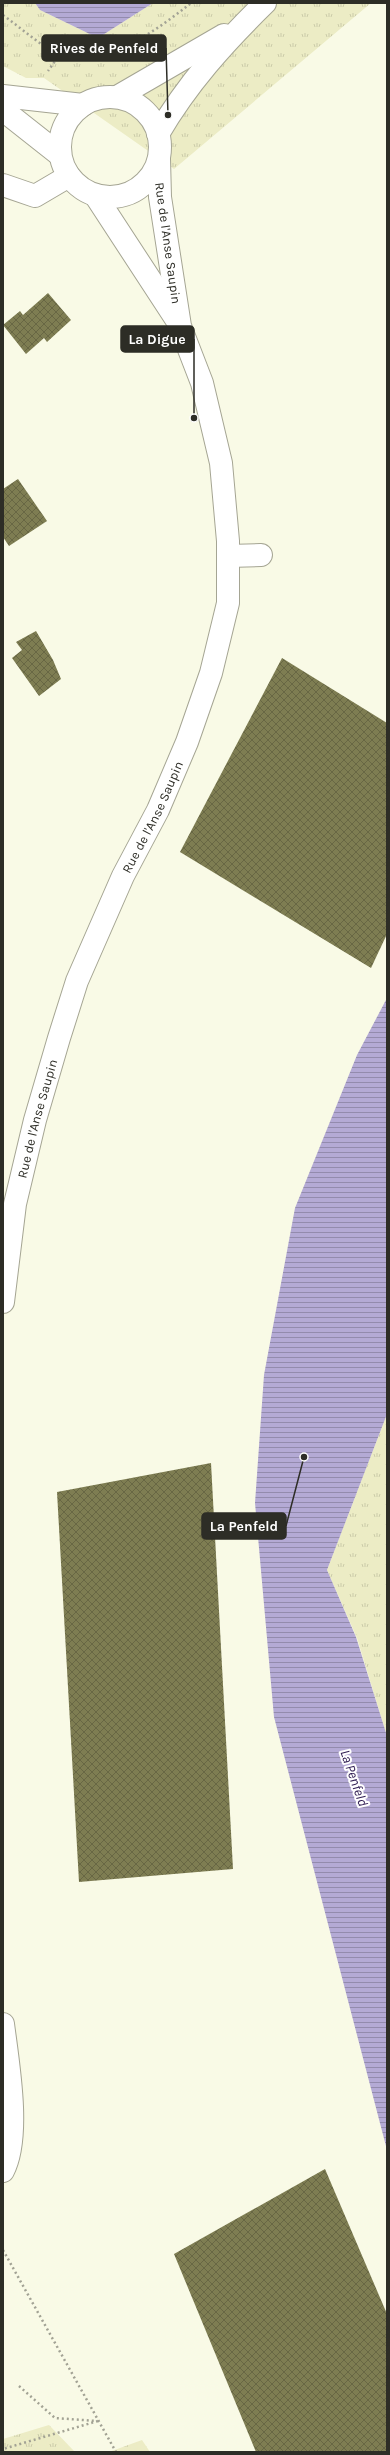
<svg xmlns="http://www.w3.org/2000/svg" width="390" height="2455" font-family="Karla,sans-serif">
<defs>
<pattern id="park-tufts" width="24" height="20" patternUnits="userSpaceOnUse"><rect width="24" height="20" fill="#ececc5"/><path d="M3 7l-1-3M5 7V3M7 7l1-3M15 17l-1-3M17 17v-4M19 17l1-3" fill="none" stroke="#cbcba9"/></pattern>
<pattern id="water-rules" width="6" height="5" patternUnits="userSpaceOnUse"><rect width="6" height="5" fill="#b4aad5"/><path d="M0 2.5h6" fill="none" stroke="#938bad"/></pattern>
<pattern id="building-cross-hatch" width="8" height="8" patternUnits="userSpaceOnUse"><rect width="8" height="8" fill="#7e7d52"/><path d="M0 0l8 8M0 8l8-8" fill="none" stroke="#686744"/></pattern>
</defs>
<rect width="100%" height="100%" fill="#f9fae6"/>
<g fill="url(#park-tufts)">
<path d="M3,3H35L40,10L98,38L153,3H371L174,169L44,78H26L3,66Z"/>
<path d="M387,1414V1736L357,1638L327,1570Z"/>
<path d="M49,2425L75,2452H3V2439Z"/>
<path d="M142,2440L150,2452H109Z"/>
</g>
<g fill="url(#water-rules)">
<path d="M35,3H153L98,38L40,10Z"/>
<path d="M387,998V1414L327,1570L356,1637L387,1736V2150L274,1717L255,1503L264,1375L295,1208L357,1055Z"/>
</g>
<g fill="url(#building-cross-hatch)">
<path d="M48,293L71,320L47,342L44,338L26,354L3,325L20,311L23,315Z"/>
<path d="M18,479L47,521L9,546L3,537V489Z"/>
<path d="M36,631L53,660L61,679L39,696L12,658L22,650L16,642Z"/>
<path d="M282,658L387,723V934L371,968L180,852Z"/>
<path d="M211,1463L233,1869L79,1882L57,1492Z"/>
<path d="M325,2169L387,2314V2452H256L174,2254Z"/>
</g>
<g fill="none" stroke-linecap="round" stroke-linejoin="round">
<g stroke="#a5a593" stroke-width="24">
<g id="minor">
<path d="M3,96L83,105"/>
<path d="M117,97L224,35"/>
<circle cx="110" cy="147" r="50"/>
<path d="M3,110L60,155"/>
<path d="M158,134C187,84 224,43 265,3"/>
<path d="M3,185L35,196L69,176"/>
<path d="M95,195L176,319"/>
<path d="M228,556L261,555"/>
<path id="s1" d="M3,1302L15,1204L35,1120L59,1038L77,981L123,876L158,810L187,742L211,673L228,603V541L221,463L202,383L180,326L160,197L159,159"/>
<path d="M3,2024C8,2063 21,2137 3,2171"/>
</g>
</g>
<g stroke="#a2a294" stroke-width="2.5" stroke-dasharray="2 3" stroke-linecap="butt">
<path d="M3,15L58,57L48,71"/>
<path d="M58,57C67,58 77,60 86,58C125,53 161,27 191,3"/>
<path d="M3,2250L116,2452"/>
<path d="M19,2386L55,2418L96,2421"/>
<path d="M3,2452V2449L98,2421"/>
</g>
<use href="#minor" stroke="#fff" stroke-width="22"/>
</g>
<g text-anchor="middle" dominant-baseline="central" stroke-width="4" stroke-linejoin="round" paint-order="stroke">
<g font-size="13" fill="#2d2d26" stroke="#fff">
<text transform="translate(168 243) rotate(82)">Rue de l'Anse Saupin</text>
<text stroke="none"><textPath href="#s1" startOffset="511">Rue de l'Anse Saupin</textPath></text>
<text stroke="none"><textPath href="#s1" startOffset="187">Rue de l'Anse Saupin</textPath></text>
</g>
<g font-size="14" font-style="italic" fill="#322054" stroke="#fff">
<text transform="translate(354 1778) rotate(71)">La Penfeld</text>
</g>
</g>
<path fill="none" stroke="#2d2d26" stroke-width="1.5" d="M168 115L166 48M194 418L194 339M304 1457L286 1526"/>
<g fill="#2d2d26" stroke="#fff" stroke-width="1.5">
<circle cx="168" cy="115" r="4"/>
<circle cx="194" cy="418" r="4"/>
<circle cx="304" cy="1457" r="4"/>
</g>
<g fill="#2d2d26" stroke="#2d2d26" stroke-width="1.5">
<rect x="42" y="35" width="124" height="26" rx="4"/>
<rect x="121" y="326" width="73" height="26" rx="4"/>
<rect x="202" y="1513" width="84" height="26" rx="4"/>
</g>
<g font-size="14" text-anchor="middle" font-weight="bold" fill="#fff">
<text x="104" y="53">Rives de Penfeld</text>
<text x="157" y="344">La Digue</text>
<text x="244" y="1531">La Penfeld</text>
</g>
<rect width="390" height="2455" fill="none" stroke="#2d2d26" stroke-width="8"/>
</svg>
